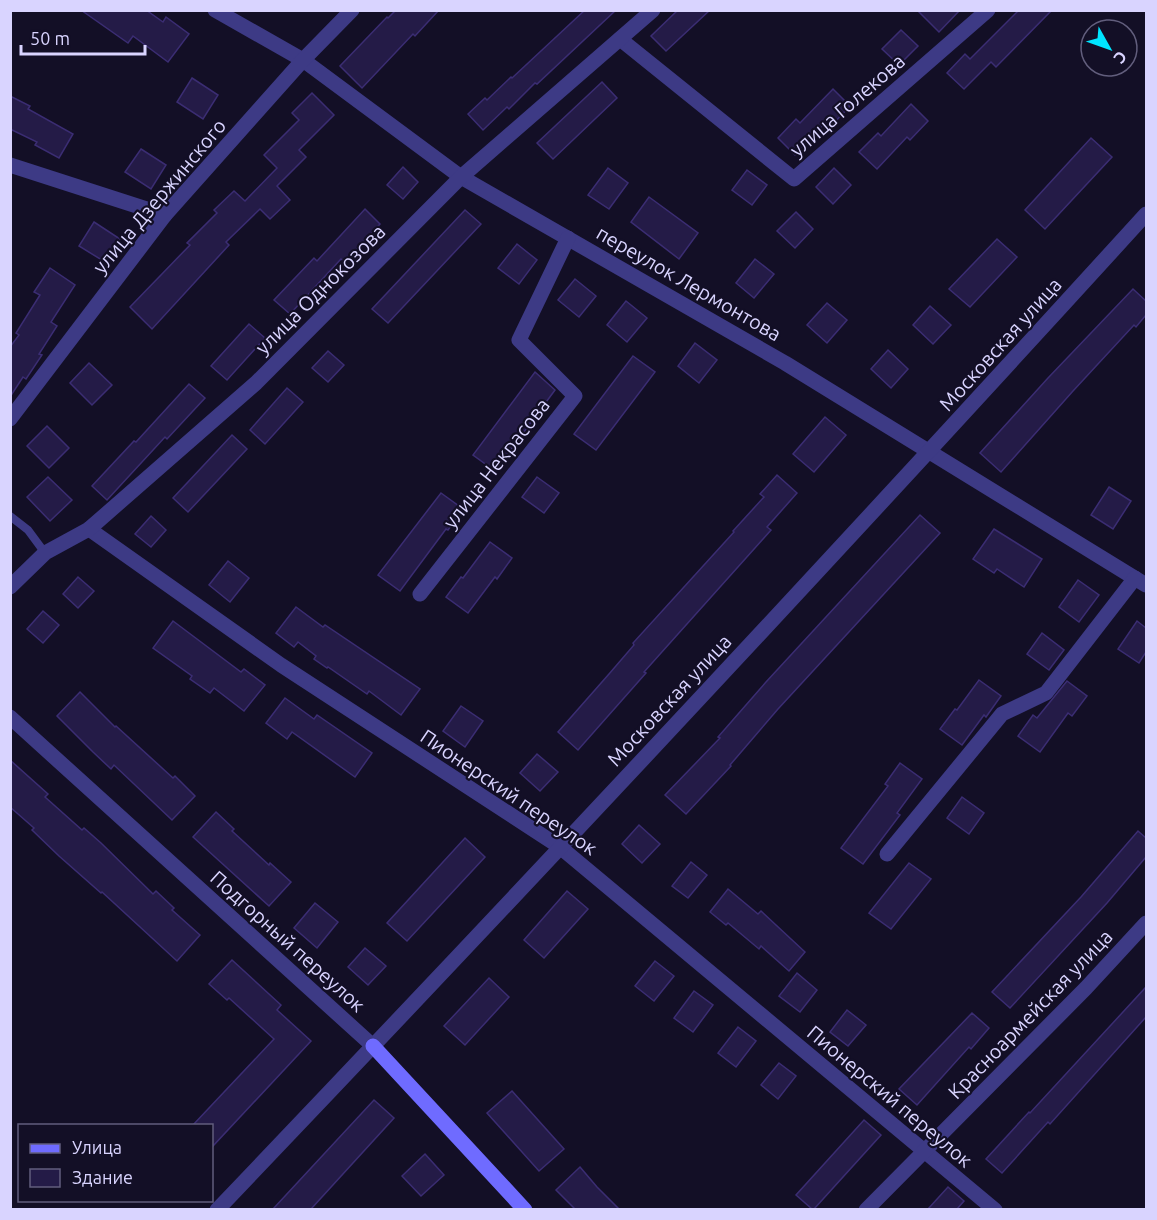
<svg xmlns="http://www.w3.org/2000/svg" width="1157" height="1220" font-family="Ubuntu,sans-serif">
<rect width="100%" height="100%" fill="#130f26"/>
<g fill="#241b47" stroke="#3b2d73" stroke-width="1.5">
<path d="M81,10H146L163,22L166,17L189,34L168,62L133,36L128,43Z"/>
<path d="M396,10H439L415,36L413,34L362,88L340,66L387,17L388,18Z"/>
<path d="M585,10H616L537,84L535,83L509,109L507,107L483,130L468,114L485,98L487,100L511,77L512,78Z"/>
<path d="M678,10H710L666,51L651,36Z"/>
<path d="M917,10H960L939,32Z"/>
<path d="M1019,10H1052L996,67L991,62L964,89L947,73L965,54L970,59Z"/>
<path d="M901,30L918,46L899,65L882,49Z"/>
<path d="M192,78L218,95L203,119L177,102Z"/>
<path d="M602,82L617,98L553,159L537,143Z"/>
<path d="M833,89L850,106L832,125L827,121L795,155L778,138L796,119L800,123Z"/>
<path d="M312,93L334,115L299,150L306,157L277,186L290,200L270,219L260,209L226,242L229,245L152,329L130,307L190,245L187,243L217,213L214,210L234,191L245,201L277,168L264,155L299,120L292,113Z"/>
<path d="M10,96L30,106L28,109L73,134L59,158L35,145L37,142L10,129Z"/>
<path d="M911,104L928,121L910,140L907,137L877,169L859,152L878,133L881,136Z"/>
<path d="M1091,138L1112,157L1045,229L1025,210Z"/>
<path d="M141,149L166,165L151,189L125,172Z"/>
<path d="M403,167L418,182L403,199L387,185Z"/>
<path d="M608,168L628,183L609,209L588,195Z"/>
<path d="M834,168L851,185L833,204L816,187Z"/>
<path d="M747,170L767,185L752,205L732,190Z"/>
<path d="M649,197L698,233L679,259L631,222Z"/>
<path d="M365,209L380,224L345,262L341,259L290,314L274,300L314,258L317,261Z"/>
<path d="M465,210L481,224L388,323L372,309Z"/>
<path d="M796,212L813,229L795,248L777,231Z"/>
<path d="M94,222L120,239L105,262L79,246Z"/>
<path d="M997,239L1017,257L970,307L949,289Z"/>
<path d="M517,244L537,260L519,284L498,268Z"/>
<path d="M755,259L774,274L754,298L736,283Z"/>
<path d="M50,268L75,285L51,322L57,326L39,354L42,355L26,379L23,377L10,397V347L19,335L16,333L40,295L34,292Z"/>
<path d="M575,279L596,296L579,317L558,300Z"/>
<path d="M1133,289L1146,301V315L1136,327L1134,325L1073,391L1001,472L980,453L1048,378Z"/>
<path d="M626,301L647,318L627,342L607,325Z"/>
<path d="M827,303L847,320L827,343L807,325Z"/>
<path d="M930,306L951,325L933,344L913,325Z"/>
<path d="M249,324L265,338L227,380L211,366Z"/>
<path d="M695,343L717,360L699,383L678,366Z"/>
<path d="M888,350L908,369L891,388L871,369Z"/>
<path d="M328,351L344,365L328,382L312,368Z"/>
<path d="M633,356L655,372L596,450L574,434Z"/>
<path d="M89,363L112,385L92,405L70,383Z"/>
<path d="M535,372L555,390L495,471L473,455Z"/>
<path d="M189,384L205,398L167,439L165,437L107,500L92,486L134,441L136,442Z"/>
<path d="M287,388L303,402L265,444L250,430Z"/>
<path d="M825,417L846,435L814,472L793,454Z"/>
<path d="M47,426L69,448L49,468L27,446Z"/>
<path d="M232,435L247,449L188,512L173,498Z"/>
<path d="M777,475L797,493L767,527L771,530L644,672L646,673L578,750L558,732L609,674L634,645L633,643L734,532L733,531L764,497L760,494Z"/>
<path d="M48,477L72,500L50,521L27,497Z"/>
<path d="M537,477L559,493L544,513L522,497Z"/>
<path d="M1109,487L1131,501L1113,529L1091,515Z"/>
<path d="M441,493L463,509L448,530L446,529L400,591L378,575Z"/>
<path d="M920,515L940,533L778,709L730,765L731,766L686,814L665,795L720,738L718,737L766,682Z"/>
<path d="M151,516L166,530L151,547L135,534Z"/>
<path d="M994,529L1042,559L1024,587L997,569L994,573L973,559Z"/>
<path d="M490,542L512,558L497,579L495,577L468,613L446,597L461,577L463,578Z"/>
<path d="M228,561L249,578L230,602L209,585Z"/>
<path d="M78,577L94,591L78,608L63,594Z"/>
<path d="M1078,580L1099,595L1079,622L1059,607Z"/>
<path d="M296,607L323,627L325,625L420,689L401,715L369,691L367,694L328,667L327,668L314,659L316,656L298,642L294,647L276,633Z"/>
<path d="M43,611L59,625L43,643L27,629Z"/>
<path d="M173,621L241,672L244,669L265,685L244,711L214,688L210,693L190,679L192,676L153,648Z"/>
<path d="M1137,621L1146,628V652L1139,663L1118,649Z"/>
<path d="M1042,633L1064,650L1049,670L1027,654Z"/>
<path d="M979,680L1001,696L986,717L984,715L962,745L940,729L955,709L957,710Z"/>
<path d="M1067,681L1087,696L1072,716L1068,713L1040,752L1018,736L1033,715L1037,718Z"/>
<path d="M80,692L115,727L116,726L173,778L175,776L195,796L172,820L114,765L111,769L93,752L57,716Z"/>
<path d="M285,698L314,719L317,715L372,753L355,777L292,732L287,739L266,723Z"/>
<path d="M461,706L483,721L465,747L443,731Z"/>
<path d="M537,754L558,772L540,791L520,773Z"/>
<path d="M10,760L48,794L45,797L82,830L84,828L101,843L153,894L156,891L174,908L172,910L200,935L177,961L102,892L101,893L59,856L32,830L34,828L10,807Z"/>
<path d="M900,763L922,779L897,813L900,815L863,864L841,848L888,786L885,784Z"/>
<path d="M962,797L984,813L969,834L947,818Z"/>
<path d="M216,812L234,829L232,831L269,865L270,863L291,882L269,906L193,837Z"/>
<path d="M639,825L660,844L642,863L622,844Z"/>
<path d="M1138,831L1146,838V857L1107,903L1010,1008L992,992L1081,897Z"/>
<path d="M465,838L485,857L407,941L387,923Z"/>
<path d="M691,862L707,875L688,898L672,886Z"/>
<path d="M909,863L931,879L891,929L869,913Z"/>
<path d="M728,889L758,914L761,911L805,952L789,971L761,946L759,949L728,923L726,925L710,912Z"/>
<path d="M567,891L588,909L544,958L524,940Z"/>
<path d="M315,903L338,922L317,948L294,928Z"/>
<path d="M365,948L386,966L368,985L348,967Z"/>
<path d="M232,960L281,1005L277,1010L311,1041L212,1147V1125H193L274,1039L229,998L227,1000L209,984Z"/>
<path d="M655,961L674,976L654,1001L635,986Z"/>
<path d="M797,973L817,990L800,1012L779,996Z"/>
<path d="M489,978L509,997L465,1045L444,1026Z"/>
<path d="M1146,987V1017L1050,1124L1048,1122L1002,1173L986,1159L1029,1112L1030,1113Z"/>
<path d="M694,991L713,1005L693,1032L674,1018Z"/>
<path d="M847,1010L866,1025L848,1046L830,1032Z"/>
<path d="M972,1013L989,1028L971,1049L969,1047L917,1105L899,1089Z"/>
<path d="M738,1027L756,1041L736,1067L718,1053Z"/>
<path d="M779,1063L796,1076L778,1099L761,1085Z"/>
<path d="M512,1091L564,1149L539,1171L487,1113Z"/>
<path d="M374,1100L394,1118L311,1209H273Z"/>
<path d="M864,1120L881,1135L814,1209H812L796,1195Z"/>
<path d="M425,1154L444,1175L421,1196L402,1176Z"/>
<path d="M580,1167L597,1187L619,1209H575L556,1190Z"/>
<path d="M948,1187L964,1201L957,1209H928Z"/>
</g>
<g fill="none" stroke-linecap="round" stroke-linejoin="round">
<path stroke="#3d3a85" stroke-width="8" d="M10,516L28,530L45,553"/>
<g stroke="#3d3a85" stroke-width="15">
<path d="M215,10L303,60L461,177L785,363L1146,585"/>
<path d="M620,39L794,179L988,10"/>
<path d="M10,165L165,215"/>
<path d="M10,419L165,215L303,60L352,10"/>
<path d="M89,529L281,665L560,847L995,1210"/>
<path d="M10,587L45,553L89,529L256,383L461,177L653,10"/>
<path d="M420,594L575,396L519,340L568,238"/>
<path d="M10,717L373,1046"/>
<path d="M887,854L1002,714L1046,693L1135,578"/>
<path d="M217,1210C531,881 841,549 1146,214"/>
<path d="M866,1210L1086,988L1146,923"/>
</g>
<path stroke="#6f6bff" stroke-width="15" d="M373,1046L525,1210"/>
</g>
<g text-anchor="middle" dominant-baseline="central" stroke-width="4.5" stroke-linejoin="round" paint-order="stroke">
<g font-size="20" fill="#d9d4ff" stroke="#130f26">
<text transform="translate(847 105) rotate(-41)">улица Голекова</text>
<text transform="translate(159 196) rotate(-50)">улица Дзержинского</text>
<text transform="translate(689 283) rotate(30)">переулок Лермонтова</text>
<text transform="translate(320 289) rotate(-45)">улица Однокозова</text>
<text transform="translate(1000 344) rotate(-48)">Московская улица</text>
<text transform="translate(496 463) rotate(-52)">улица Некрасова</text>
<text transform="translate(669 700) rotate(-47)">Московская улица</text>
<text transform="translate(509 792) rotate(34)">Пионерский переулок</text>
<text transform="translate(288 941) rotate(42)">Подгорный переулок</text>
<text transform="translate(1030 1014) rotate(-46)">Красноармейская улица</text>
<text transform="translate(890 1096) rotate(40)">Пионерский переулок</text>
</g>
</g>
<rect width="1157" height="1220" fill="none" stroke="#d9d4ff" stroke-width="24"/>
<rect x="18" y="1124" width="195" height="78" fill="#130f26" stroke="#625e7d" stroke-width="1.5"/>
<rect x="30" y="1144" width="30" height="9" fill="#6f6bff" stroke="#625e7d" stroke-width="1.5"/>
<text x="72" y="1154" font-size="18" fill="#d9d4ff">Улица</text>
<rect x="30" y="1169" width="30" height="18" fill="#241b47" stroke="#625e7d" stroke-width="1.5"/>
<text x="72" y="1184" font-size="18" fill="#d9d4ff">Здание</text>
<g transform="translate(1109 48) rotate(130)"><circle r="28" fill="#130f26" stroke="#625e7d" stroke-width="1.5"/>
<path d="M0-4.5L10 22L0 15L-10 22Z" fill="#00e5ff"/>
<text y="-9" font-size="16" font-weight="bold" text-anchor="middle" fill="#d9d4ff">С</text>
</g>
<path d="M21 45v9h124v-9" fill="none" stroke="#d9d4ff" stroke-width="3"/>
<text x="30" y="45" font-size="18" fill="#d9d4ff" stroke="#130f26" stroke-width="4.5" paint-order="stroke">50 m</text>
</svg>
